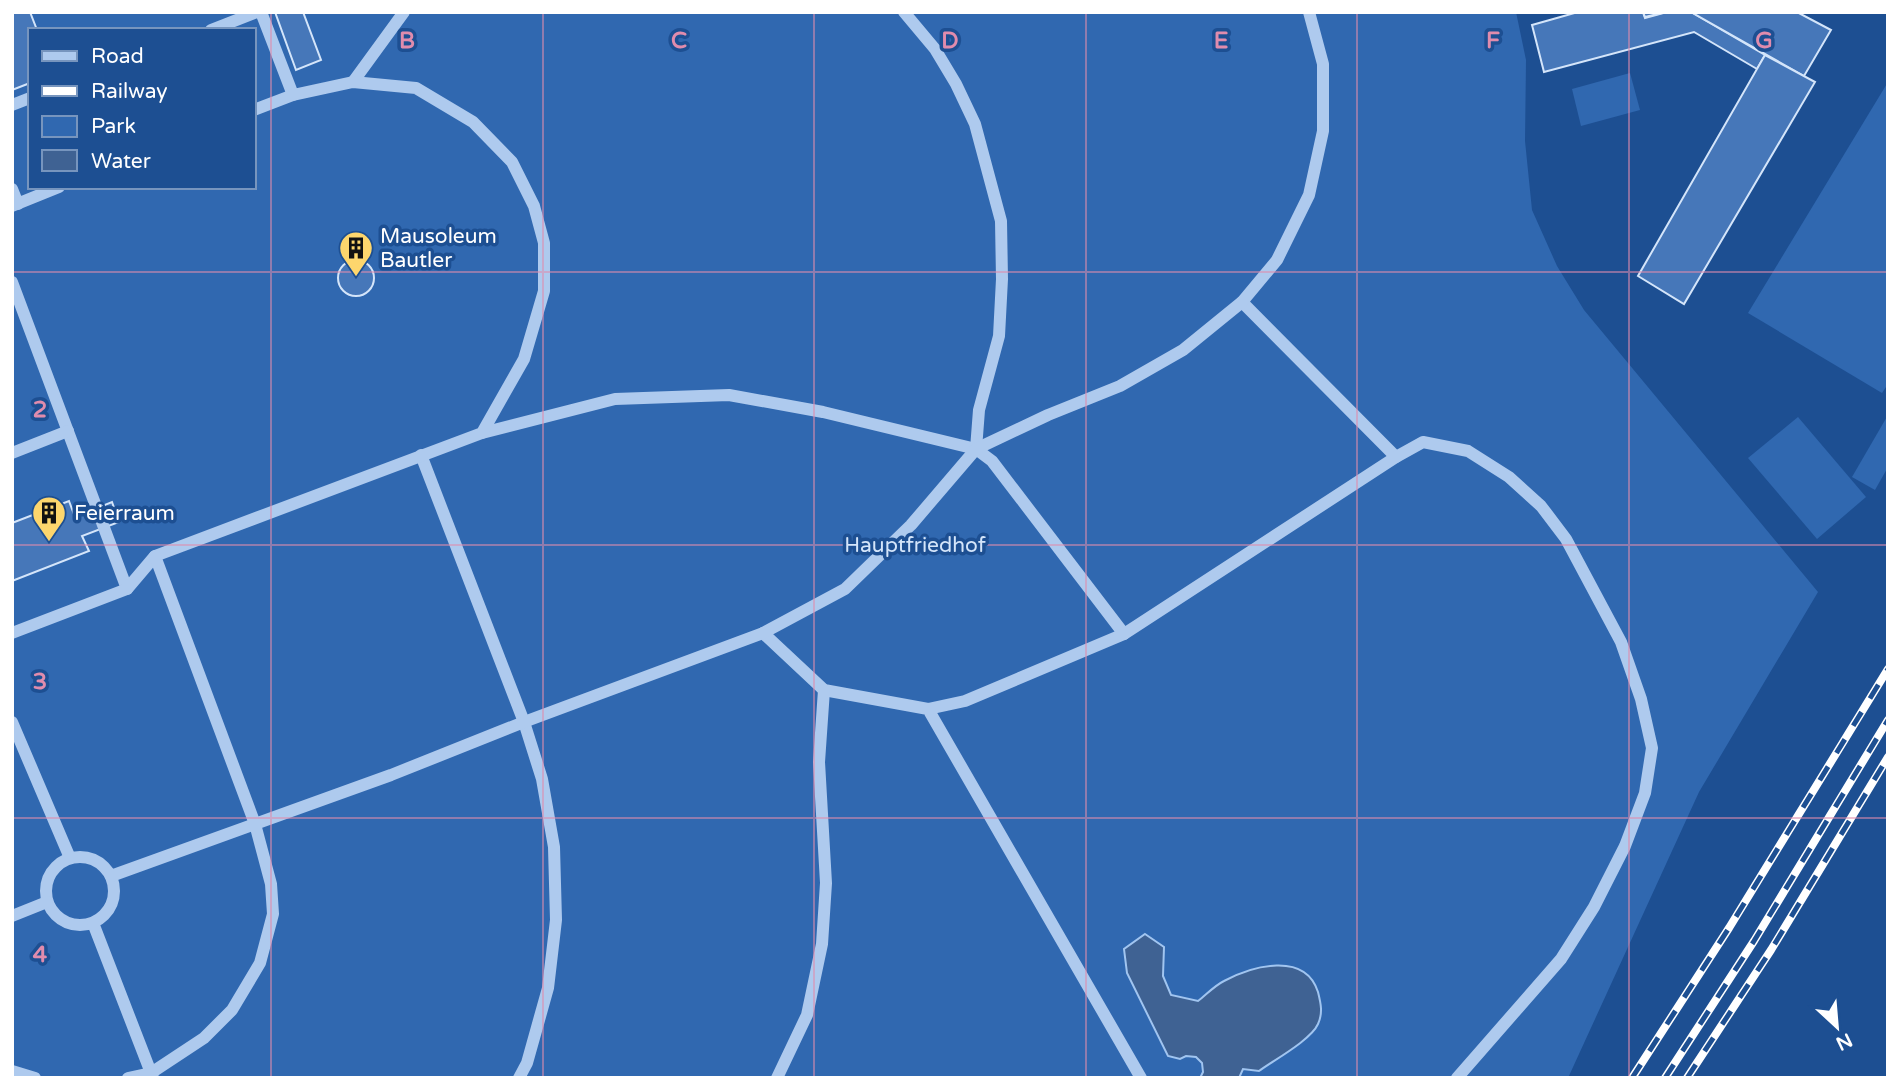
<svg xmlns="http://www.w3.org/2000/svg" width="1900" height="1090" font-family="'Varela Round',sans-serif">
<rect width="100%" height="100%" fill="#1d4f92"/>
<g fill="#3068b0" fill-rule="evenodd">
<path d="M12,12H1516L1526,60L1525,141L1532,210L1557,266L1584,310L1818,592L1699,792L1568,1078H12ZM30,30H254V187H30Z"/>
<path d="M1630,73L1640,110L1581,126L1572,89Z"/>
<path d="M1888,82V384L1882,393L1748,313Z"/>
<path d="M1888,415V467L1875,490L1852,477Z"/>
<path d="M1798,417L1866,497L1817,539L1748,458Z"/>
</g>
<path fill="#3f6293" stroke="#a1c5f0" stroke-width="2" d="M1145,934L1164,947L1163,976L1171,995L1198,1001C1206,995 1214,986 1224,981C1252,966 1305,951 1318,992C1321,1004 1323,1013 1318,1024C1311,1040 1274,1060 1259,1071L1243,1069L1239,1078H1200L1203,1072L1202,1063L1196,1057L1186,1056L1180,1059L1168,1056L1127,973L1124,949Z"/>
<g fill="#4677b9" stroke="#d4e5fa" stroke-width="2">
<path d="M12,12H30L37,30H30V83L12,90Z"/>
<path d="M275,12H303L321,60L296,70Z"/>
<path d="M1578,12H1643L1645,18L1667,12H1691L1765,55L1757,69L1694,32L1544,72L1532,25Z"/>
<path d="M1643,12H1666L1645,17Z"/>
<path d="M1691,12H1797L1831,30L1804,76Z"/>
<path d="M1765,55L1815,82L1684,304L1638,276Z"/>
<circle cx="356" cy="278" r="18"/>
<path d="M69,501L75,517L112,502L119,522L82,536L89,551L12,581V523Z"/>
</g>
<g fill="none" stroke-linecap="round" stroke-linejoin="round">
<g stroke="#aecaee" stroke-width="12">
<path d="M261,12L293,95"/>
<path d="M904,12L935,49L956,84L975,124L1001,221L1002,279L999,336L979,410L976,449"/>
<path d="M211,30L257,12"/>
<path d="M353,82L404,12"/>
<path d="M12,105L30,98"/>
<path d="M12,189L18,204"/>
<path d="M12,206L59,187"/>
<path d="M12,282L127,589"/>
<path d="M1242,302L1396,457"/>
<path d="M482,433L615,399L729,395L823,412L976,449L992,461L1124,634"/>
<path d="M12,453L68,431"/>
<path d="M421,455L524,722L542,779L554,847L556,920L548,988L527,1063L519,1078"/>
<path d="M12,633L127,589L155,556L482,433L524,359L544,291V243L534,206L512,162L473,122L416,88L353,82L293,95L254,110"/>
<path d="M763,633L824,690L928,709L1141,1078"/>
<path d="M928,709L965,701L1124,634L1396,457L1423,442L1468,451L1509,477L1541,506L1566,539L1621,642L1641,699L1652,748L1645,793L1625,846L1594,907L1561,959L1457,1078"/>
<path d="M12,722L70,858"/>
<circle cx="80" cy="891" r="34"/>
<path d="M111,876L391,775L524,722L763,633L845,589L911,525L976,449L1048,415L1120,386L1183,350L1242,302L1277,260L1309,195L1323,131V64L1309,12"/>
<path d="M12,916L47,902"/>
<path d="M93,923L153,1078"/>
<path d="M12,1071L35,1078"/>
<path d="M128,1078L151,1073L204,1038L232,1010L260,963L273,914L271,884L255,824L155,556"/>
<path d="M777,1078L807,1015L822,944L826,883L819,762L824,690"/>
</g>
<g stroke="#fff" stroke-width="8">
<g id="rail">
<path d="M1632,1078L1729,928L1888,669"/>
<path d="M1665,1078L1754,941L1888,720"/>
<path d="M1687,1078L1771,950L1888,757"/>
</g>
</g>
<use href="#rail" stroke="#1d4f92" stroke-width="5" stroke-dasharray="16" stroke-linecap="butt"/>
</g>
<path fill="none" stroke="#e08cad" stroke-width="2" stroke-opacity="0.55" d="M271,12V1078M543,12V1078M814,12V1078M1086,12V1078M1357,12V1078M1629,12V1078M12,272H1888M12,545H1888M12,818H1888"/>
<defs>
<g id="building-pin" transform="scale(1.75)"><path d="M0 17L-7.5 6A9.5 9.5 0 1 1 7.5 6Z" fill="#fdd66d" stroke="#1d4f92"/><path d="M-4-6H4V6H1V3H-1V6H-4ZM-2.5-4.3h1.7v1.8h-1.7ZM.8-4.3h1.7v1.8H.8ZM-2.5-1h1.7V.8h-1.7ZM.8-1h1.7V.8H.8Z" fill="#111"/></g>
</defs>
<g fill-rule="evenodd">
<use href="#building-pin" x="356" y="248"/>
<use href="#building-pin" x="49" y="513"/>
</g>
<g text-anchor="middle" dominant-baseline="central" stroke-width="7" stroke-linejoin="round" paint-order="stroke">
<g font-size="21" fill="#fff" stroke="#1d4f92" text-anchor="start">
<text x="380" y="236">Mausoleum<tspan x="380" dy="24">Bautler</tspan></text>
<text x="74" y="513">Feierraum</text>
</g>
<g font-size="21" fill="#d4e5fa" stroke="#1d4f92">
<text x="915" y="545">Hauptfriedhof</text>
</g>
</g>
<g font-size="23" text-anchor="middle" font-weight="bold" fill="#e08cad" stroke="#1d4f92" stroke-width="7" stroke-linejoin="round" paint-order="stroke">
<text x="407" y="48">B</text>
<text x="679" y="48">C</text>
<text x="950" y="48">D</text>
<text x="1221" y="48">E</text>
<text x="1493" y="48">F</text>
<text x="1764" y="48">G</text>
<text x="40" y="417">2</text>
<text x="40" y="689">3</text>
<text x="40" y="962">4</text>
</g>
<rect width="1900" height="1090" fill="none" stroke="#ffffff" stroke-width="28"/>
<rect x="28" y="28" width="228" height="161" fill="#1d4f92" stroke="#7795be" stroke-width="2"/>
<rect x="42" y="51" width="35" height="10" fill="#aecaee" stroke="#7795be" stroke-width="2"/>
<text x="91" y="63" font-size="21" fill="#ffffff">Road</text>
<rect x="42" y="86" width="35" height="10" fill="#ffffff" stroke="#7795be" stroke-width="2"/>
<text x="91" y="98" font-size="21" fill="#ffffff">Railway</text>
<rect x="42" y="116" width="35" height="21" fill="#3068b0" stroke="#7795be" stroke-width="2"/>
<text x="91" y="133" font-size="21" fill="#ffffff">Park</text>
<rect x="42" y="150" width="35" height="21" fill="#3f6293" stroke="#7795be" stroke-width="2"/>
<text x="91" y="168" font-size="21" fill="#ffffff">Water</text>
<g transform="translate(1837 1027) rotate(154)" stroke="#1d4f92" stroke-width="5" paint-order="stroke">
<path d="M0-5L12 26L0 18L-12 26Z" fill="#ffffff"/>
<text y="-10" font-size="19" font-weight="bold" text-anchor="middle" fill="#ffffff">N</text>
</g>
</svg>
